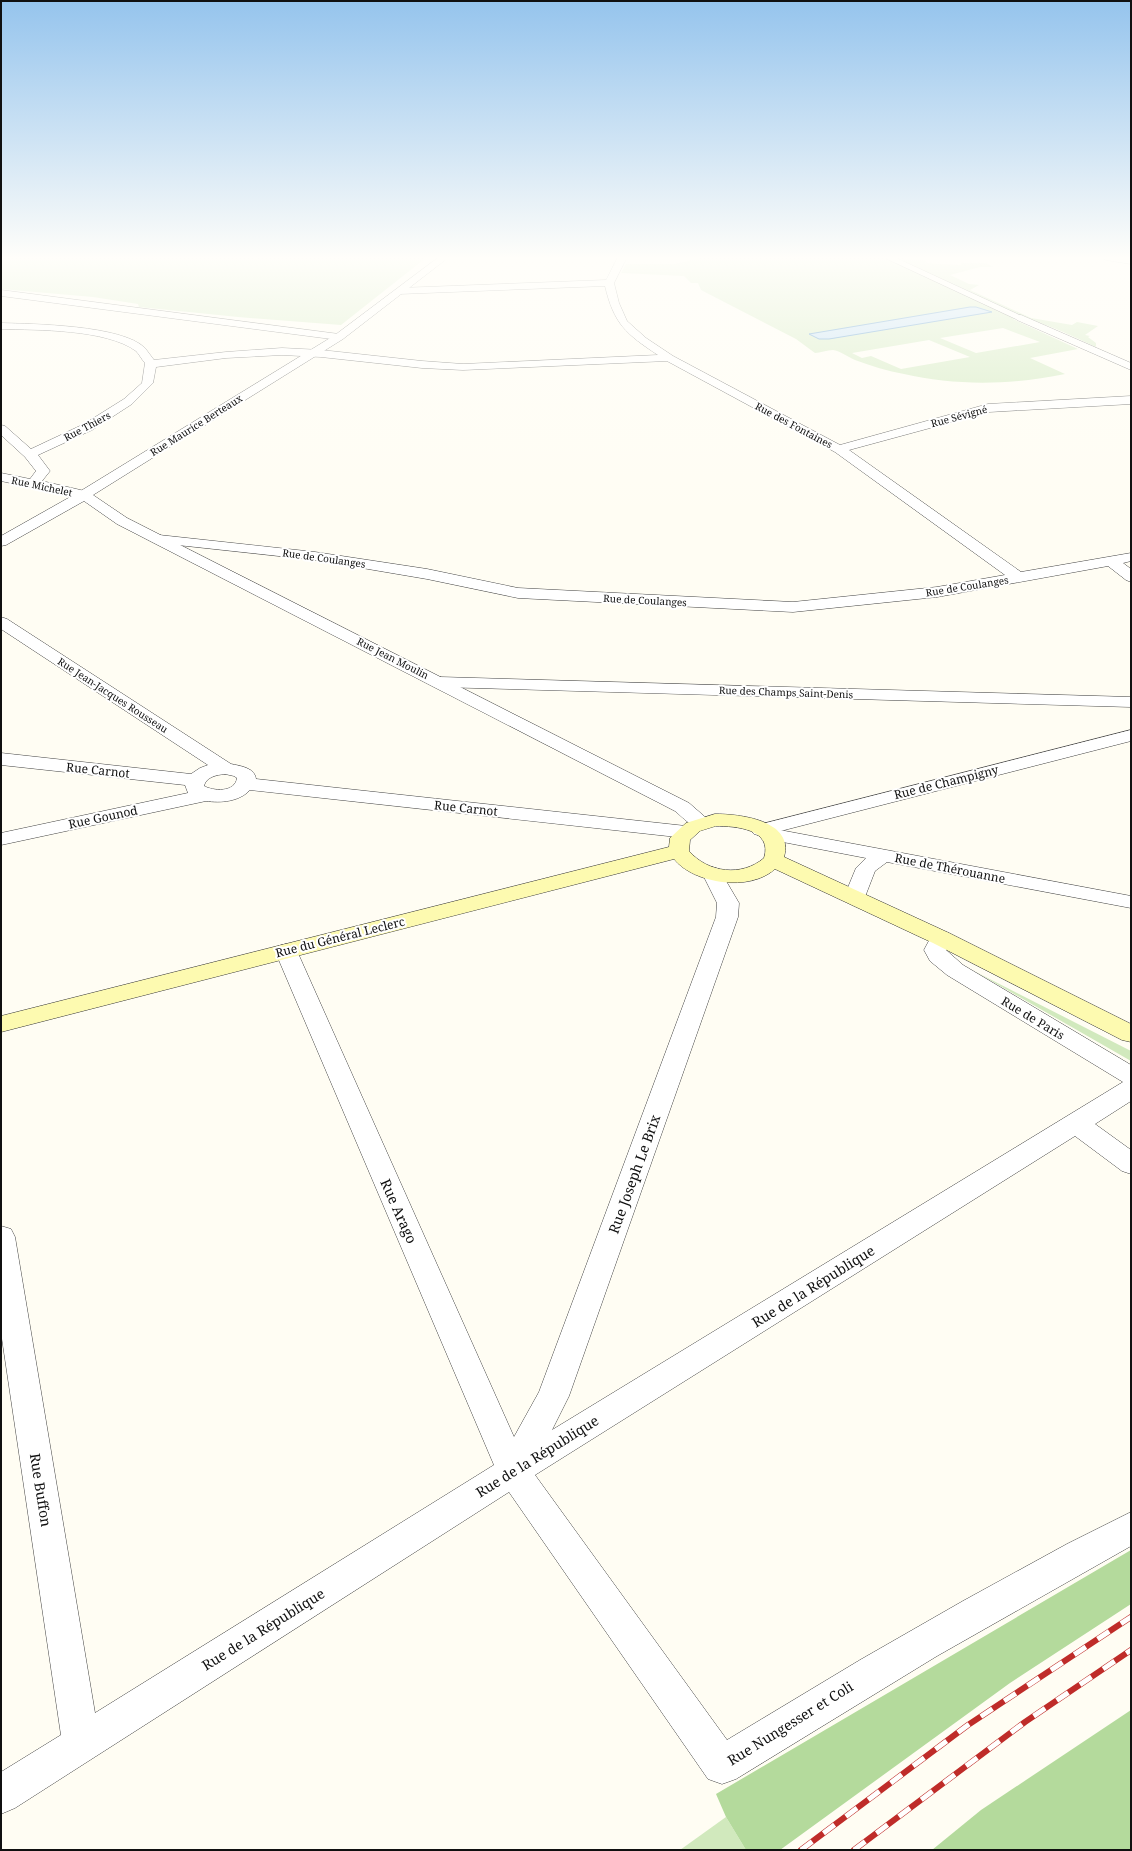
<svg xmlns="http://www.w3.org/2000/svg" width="1132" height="1851" font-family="'Noto Serif',serif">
<rect width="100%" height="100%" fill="#fffdf3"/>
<g fill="#d1e9bd" fill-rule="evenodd">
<path d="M1,257H427L341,325L238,317L139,307L138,304L93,297L1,289Z"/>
<path d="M704,257H897C908,261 918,257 928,262L922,263L961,265V263H986L993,267H980L950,275L969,284L979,285L970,290L1031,318L1072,325L1077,322L1098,326L1085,335L1090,336L1088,337L1096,343V347C1076,338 1034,316 1013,319L1078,349L1030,358L1065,374C1014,385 955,386 904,374C888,371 871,366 855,360C848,357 840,351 833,350C827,350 820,353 815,353L796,339L701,290L698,283H691L684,276L621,273L626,264H675ZM1003,328L1040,342L976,353L940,338ZM929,340L970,357L901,369L871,356L862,358L852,353Z"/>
<path d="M974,971L1131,1051V1061Z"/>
<path d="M726,1817L746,1850H680Z"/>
</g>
<g fill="#b4da9c">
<path d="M1131,1550V1604L1010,1683L780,1850H746L726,1817L716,1794Z"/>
<path d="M1131,1710V1850H932L981,1810Z"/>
</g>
<path fill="#b9dbf5" stroke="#418bcb" d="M970,307H976L992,312L829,339H819L809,334Z"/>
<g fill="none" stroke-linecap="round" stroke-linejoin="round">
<g stroke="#434343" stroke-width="1">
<path id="pedestrian" d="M883,257H894L1026,318L1021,321L1018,320Z"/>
</g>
<g stroke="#434343" stroke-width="1">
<g id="minor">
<path d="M618,257H627L614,283L619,303L627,321L646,338L673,356L840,445L988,404L1131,396V404L989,412L849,450L1021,572L1131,553V561L1123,563L1131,569V582L1126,580L1108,566L937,597L793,612L518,598L427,579L315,560L159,543L154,542L152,539L154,536L159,535L315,552L427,569L518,588L793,602L937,587L1005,575L835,452L667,361L463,370L422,368L321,357L282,355L226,358L156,367L153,383L132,404L92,430L38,455L50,471L42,481L89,492L91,495L89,498L84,499L1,481V473L30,479L36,471L25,457L1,435V425L5,426L31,449L84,424L124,399L142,383L145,363C142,360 139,354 136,351C106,329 37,330 1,329V323C33,324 122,325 145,348C148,352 151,356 154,360L226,352L282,348L321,350L422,361L463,364L658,355C626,334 614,324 605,286L399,294L394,291L399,288L606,280Z"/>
<path d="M1102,257L1131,258V264L1106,260Z"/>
<path d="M1,290L339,334L344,337L339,340L1,296Z"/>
<path d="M1021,315L1131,363V370L1017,320L1016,318L1017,316Z"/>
<path d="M1,617L7,619L231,764C241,766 255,768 256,779L686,826L693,828L696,832L693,836L686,838L250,790C239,802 220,803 206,801L1,845V833L188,793L185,785L1,765V753L191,774L200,768L208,765L1,629ZM225,774L234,776L237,778C235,793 213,791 204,786C206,777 216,775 225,774Z"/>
<path d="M440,677L1131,697V707L440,687L434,686L431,682L434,678Z"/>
<path d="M769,828L1131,896V908L887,862L875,871L863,902L855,903L847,902L844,897L856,868L866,858L762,838L759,834L762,830Z"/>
<path d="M712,867L719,869L739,903L738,917L569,1396L552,1430L1123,1082L947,975L930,961L924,950L933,933L941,931L949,933L952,938L946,950L963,965L1131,1065V1101L1095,1124L1131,1150V1174L1122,1171L1075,1136L535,1475L727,1740L860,1660L963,1601L1067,1544L1131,1512V1546L937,1656L736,1779L722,1784L708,1779L509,1492L15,1808L1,1814V1772L61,1735L1,1332V1226L11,1229L15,1237L95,1713L494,1465L275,951L278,946L286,944L294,946L297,951L514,1437L539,1392L716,917L717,903L702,873L705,869Z"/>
</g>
</g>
<g stroke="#434343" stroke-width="1">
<g id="tertiary">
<path d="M439,257H449L343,339L93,495L127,518L689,803L712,823L709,827C694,831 686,820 675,811L117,524L84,501L6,545L1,546V536L79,492L335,335Z"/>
<path d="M1131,730V741L761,836L754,834L751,830L754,826Z"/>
</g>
</g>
<g stroke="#323232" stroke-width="1">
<path id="secondary" d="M715,814C739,814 795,820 784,857L949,933L1131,1024V1042L1122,1040L933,943L775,869C750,892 694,884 674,859L1,1032V1016L669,847L670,838L686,823ZM716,826C736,826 773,829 764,858C742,877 708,873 689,851L690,840L700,831Z"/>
</g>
<use href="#pedestrian" fill="#fff" fill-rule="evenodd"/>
<use href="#minor" fill="#fff" fill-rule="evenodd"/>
<use href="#tertiary" fill="#fff" fill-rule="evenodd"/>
<use href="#secondary" fill="#fdfab0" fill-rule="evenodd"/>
<g stroke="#bf2c29" stroke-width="6">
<g id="rail">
<path d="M801,1850L968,1725L1131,1617"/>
<path d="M854,1850L1025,1722L1131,1650"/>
</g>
</g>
<use href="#rail" stroke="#fff" stroke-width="5" stroke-dasharray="14" stroke-linecap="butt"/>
</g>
<linearGradient id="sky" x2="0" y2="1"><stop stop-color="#95c4ed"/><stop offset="0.5" stop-color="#fffefa"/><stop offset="1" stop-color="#fffefa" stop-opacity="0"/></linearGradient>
<rect width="1132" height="516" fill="url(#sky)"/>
<g text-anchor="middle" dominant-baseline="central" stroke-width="4" stroke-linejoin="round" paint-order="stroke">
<g font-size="10" fill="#101010" stroke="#fff">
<text transform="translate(959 416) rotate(-15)">Rue Sévigné</text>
<text transform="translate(196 425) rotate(-32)">Rue Maurice Berteaux</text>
<text transform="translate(794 425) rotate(28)">Rue des Fontaines</text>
<text transform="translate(87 426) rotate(-28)">Rue Thiers</text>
<text transform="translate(42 486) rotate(12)">Rue Michelet</text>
<text transform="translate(324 558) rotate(8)">Rue de Coulanges</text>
<text transform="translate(967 586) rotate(-9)">Rue de Coulanges</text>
<text transform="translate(645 600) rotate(3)">Rue de Coulanges</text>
<text transform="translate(393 658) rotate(27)">Rue Jean Moulin</text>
<text transform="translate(786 692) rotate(2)">Rue des Champs Saint-Denis</text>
<text transform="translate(113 695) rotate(33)">Rue Jean-Jacques Rousseau</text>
</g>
<g font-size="12" fill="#101010" stroke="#fff">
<text transform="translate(98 770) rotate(6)">Rue Carnot</text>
<text transform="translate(946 782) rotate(-14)">Rue de Champigny</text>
<text transform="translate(466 808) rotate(6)">Rue Carnot</text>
<text transform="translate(103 817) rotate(-12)">Rue Gounod</text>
<text transform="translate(950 868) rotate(11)">Rue de Thérouanne</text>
<text transform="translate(340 937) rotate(-14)">Rue du Général Leclerc</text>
<text transform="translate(1033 1018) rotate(31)">Rue de Paris</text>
</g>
<g font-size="14" fill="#101010" stroke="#fff">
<text transform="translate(634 1174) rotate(-70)">Rue Joseph Le Brix</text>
<text transform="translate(399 1211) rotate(66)">Rue Arago</text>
<text transform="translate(813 1286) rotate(-32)">Rue de la République</text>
<text transform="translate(537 1456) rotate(-32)">Rue de la République</text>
<text transform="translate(41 1490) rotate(81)">Rue Buffon</text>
<text transform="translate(263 1629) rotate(-32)">Rue de la République</text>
<text transform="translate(790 1723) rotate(-32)">Rue Nungesser et Coli</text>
</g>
</g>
<rect width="1132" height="1851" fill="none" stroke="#101010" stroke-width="4"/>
</svg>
